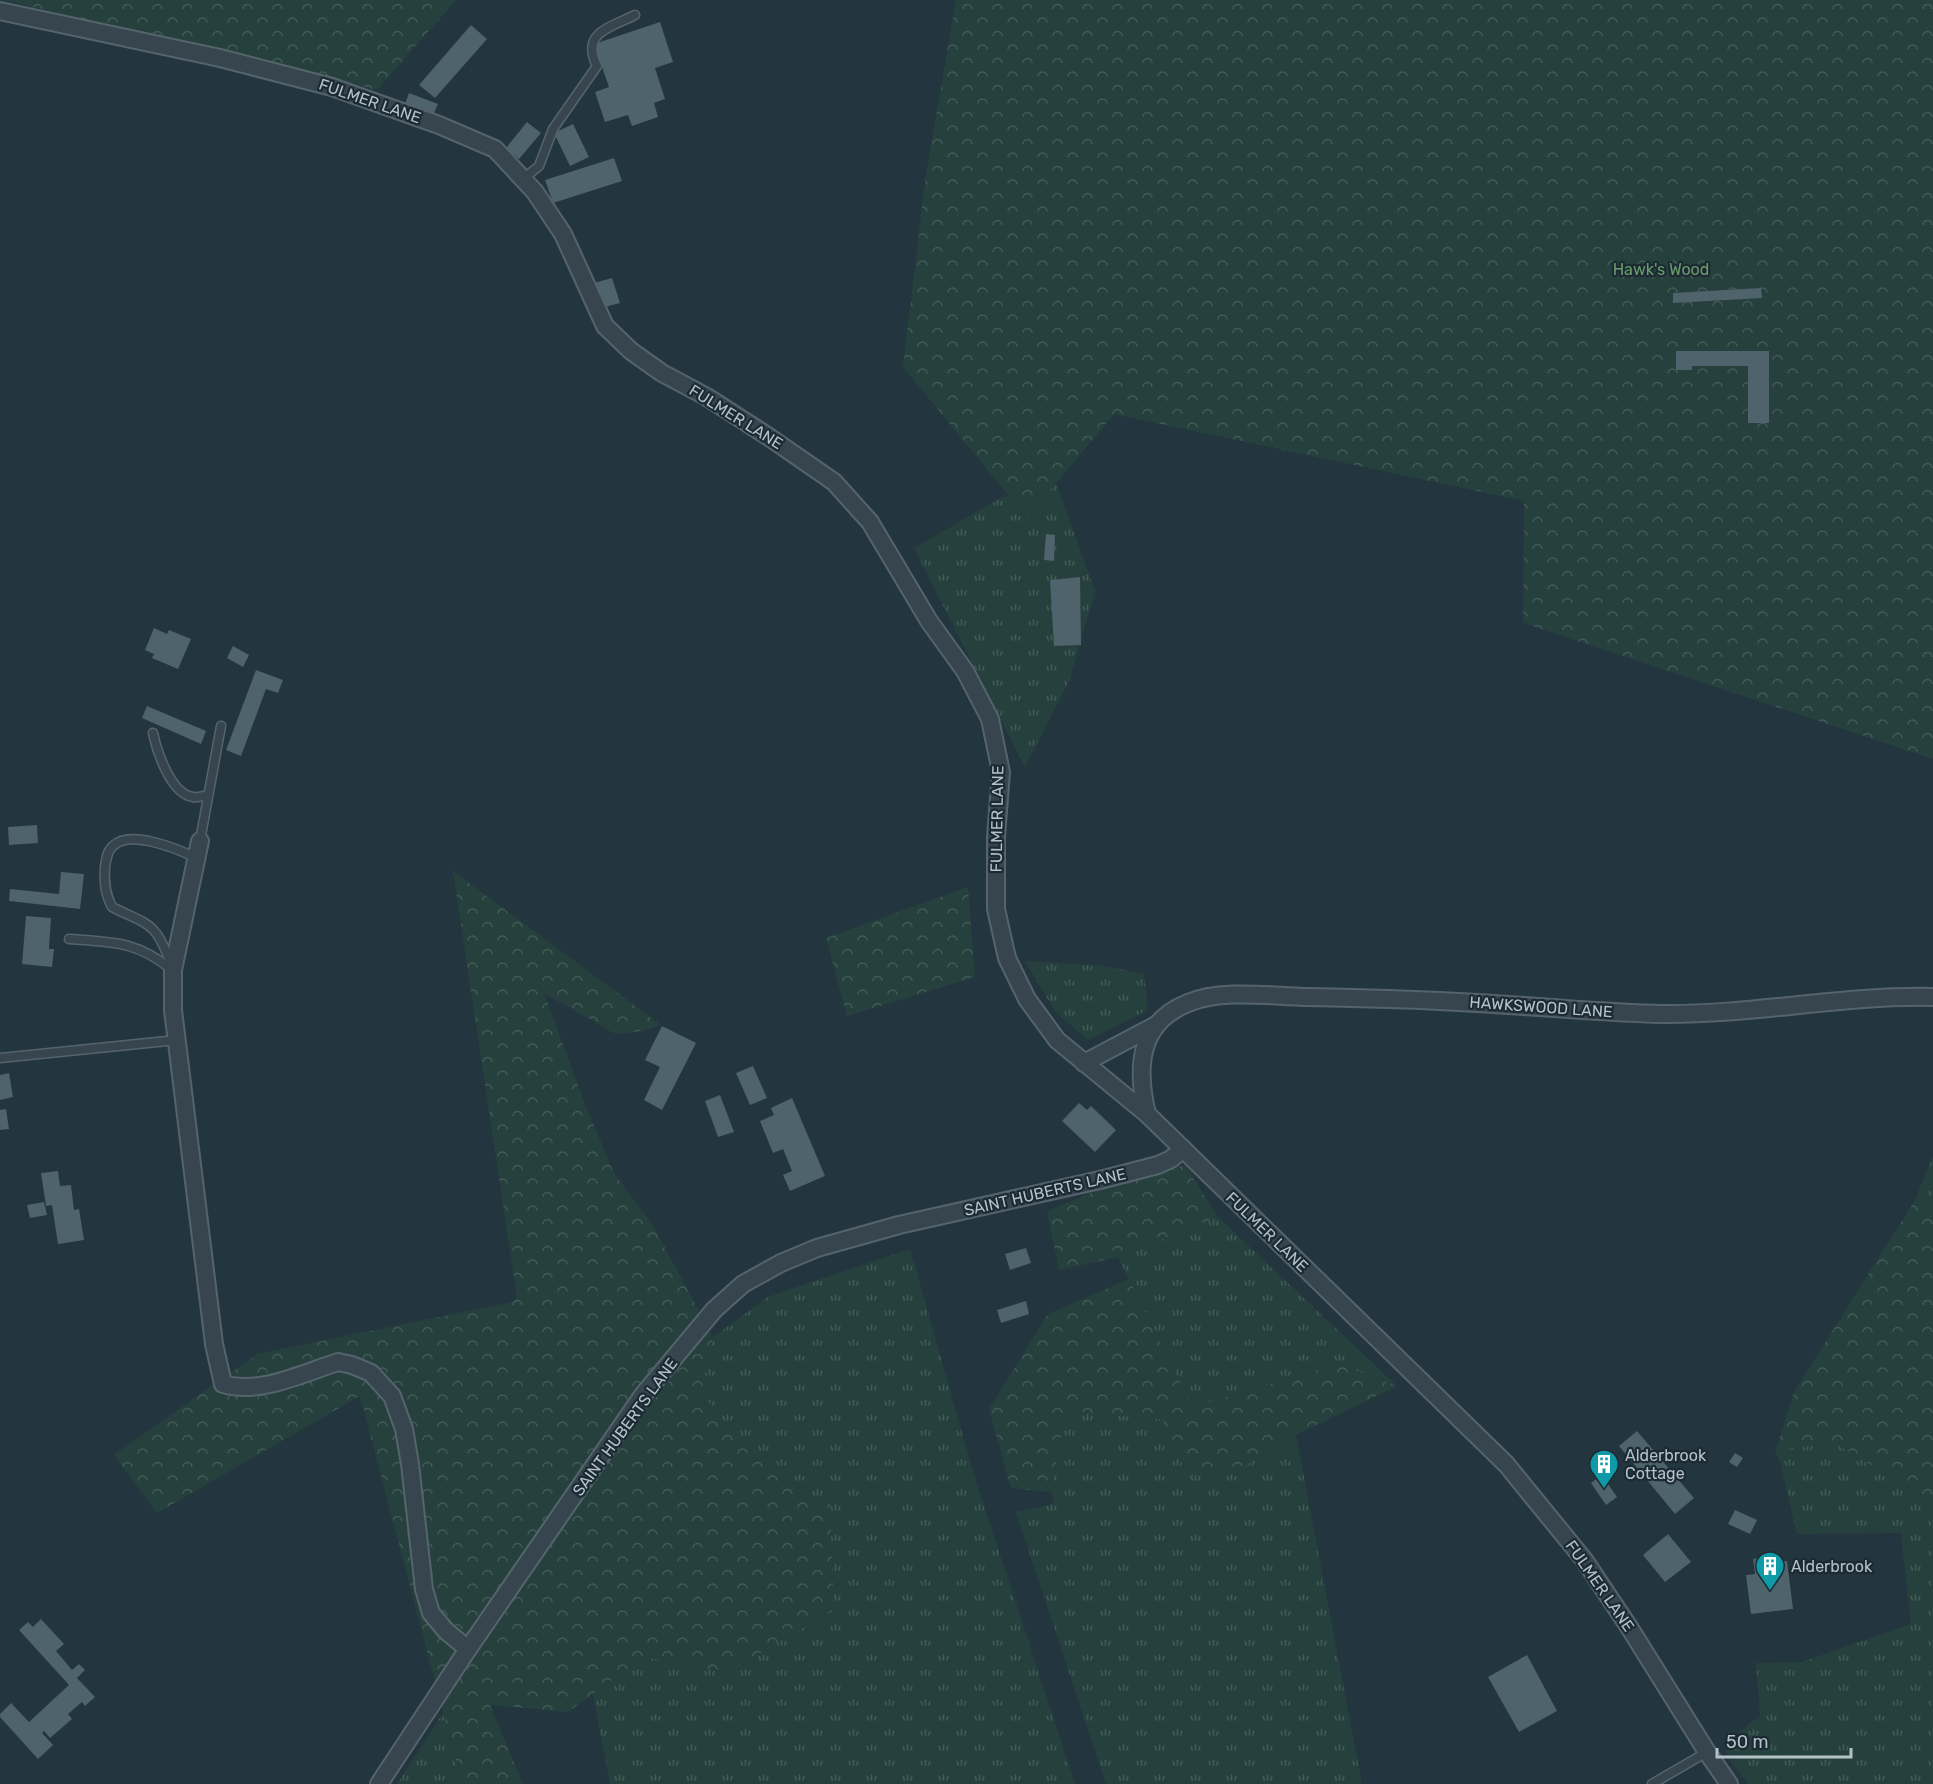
<svg xmlns="http://www.w3.org/2000/svg" width="1933" height="1784" font-family="Rubik,sans-serif">
<defs>
<pattern id="grass-tufts" width="24" height="20" patternUnits="userSpaceOnUse" patternTransform="scale(1.5)"><rect width="24" height="20" fill="#26413d"/><path d="M3 7l-1-3M5 7V3M7 7l1-3M15 17l-1-3M17 17v-4M19 17l1-3" fill="none" stroke="#435b58"/></pattern>
<pattern id="forest-crowns" width="20" height="18" patternUnits="userSpaceOnUse" patternTransform="scale(1.5)"><rect width="20" height="18" fill="#26413d"/><path d="M2 6a3 3 0 1 1 6 0M12 15a3 3 0 1 1 6 0" fill="none" stroke="#435b58"/></pattern>
</defs>
<rect width="100%" height="100%" fill="#23353e"/>
<g fill="url(#grass-tufts)">
<path d="M1056,483L1095,591L1070,679L1025,767L914,548L1001,498Z"/>
<path d="M1025,961L1104,966L1144,974L1148,1010L1088,1040L1055,1011Z"/>
<path d="M1933,1156V1217L1915,1200Z"/>
<path d="M1218,1217L1397,1386L1338,1364L1192,1407L1118,1257Z"/>
<path d="M910,1249L974,1475L1075,1784H610L593,1695L645,1657L728,1672L830,1504L794,1492L753,1456L701,1393L713,1337L768,1297Z"/>
<path d="M1066,1411L1162,1419L1246,1465L1296,1435L1362,1784H1106L1016,1512L1054,1504L1051,1492Z"/>
<path d="M1831,1441L1933,1502V1784H1749L1733,1765L1726,1752L1731,1739L1760,1715L1756,1663L1802,1662L1911,1624L1901,1533L1797,1534L1780,1461L1775,1453Z"/>
<path d="M443,1713L462,1784H397Z"/>
</g>
<g fill="url(#forest-crowns)">
<path d="M3,0H456L377,90Z"/>
<path d="M956,0H1933V759L1523,623L1524,501L1114,414L1027,518L903,367L926,174Z"/>
<path d="M453,871L661,1025L642,1031L616,1034L544,993L586,1107L614,1173L652,1224L713,1337L701,1393L753,1456L794,1492L830,1504L834,1610L728,1672L645,1657L568,1712L490,1705L523,1784H462L360,1396L157,1513L114,1455L257,1354L512,1302L517,1298Z"/>
<path d="M968,887L975,977L847,1016L826,938Z"/>
<path d="M1185,1165L1218,1217L1118,1257L1059,1270L1047,1211L1116,1183Z"/>
<path d="M1915,1200L1933,1217V1502L1831,1441L1775,1453L1794,1392Z"/>
<path d="M1129,1279L1192,1407L1338,1364L1397,1386L1296,1435L1246,1465L1188,1477L1162,1419L1066,1411L1051,1492L1011,1488L989,1409L1048,1314Z"/>
</g>
<g fill="#4e636b">
<path d="M660,22L673,62L655,68L665,99L654,103L658,117L632,126L628,115L605,122L595,92L609,87L594,44Z"/>
<path d="M471,25L487,39L435,98L419,85Z"/>
<path d="M409,93L438,104L433,115L405,104Z"/>
<path d="M527,122L541,133L519,159L506,148Z"/>
<path d="M573,124L589,157L570,166L554,133Z"/>
<path d="M614,158L622,181L553,203L545,180Z"/>
<path d="M612,278L620,303L601,308L594,283Z"/>
<path d="M1761,288L1762,298L1673,303V293Z"/>
<path d="M1676,351H1769V423H1748V366H1692V370H1676Z"/>
<path d="M1046,534L1055,535L1054,561L1044,560Z"/>
<path d="M1080,577L1081,645L1054,646L1050,580Z"/>
<path d="M154,628L167,634L169,630L191,639L178,669L152,658L154,654L145,650Z"/>
<path d="M233,646L249,655L243,667L227,658Z"/>
<path d="M256,670L283,680L278,693L266,689L241,756L226,750Z"/>
<path d="M147,706L206,731L201,744L142,718Z"/>
<path d="M37,825L38,843L9,845L8,827Z"/>
<path d="M61,872L84,874L80,909L9,901L10,889L59,894Z"/>
<path d="M26,916L51,918L49,949H54L52,967L22,964Z"/>
<path d="M662,1026L696,1043L662,1110L644,1100L660,1067L645,1060Z"/>
<path d="M753,1066L767,1098L750,1105L736,1073Z"/>
<path d="M9,1073L13,1097L0,1100V1075Z"/>
<path d="M720,1095L734,1132L718,1137L705,1101Z"/>
<path d="M792,1098L825,1176L790,1191L783,1175L792,1171L783,1149L773,1153L760,1121L774,1115L771,1108Z"/>
<path d="M1079,1103L1087,1110L1091,1106L1116,1130L1095,1152L1062,1121Z"/>
<path d="M6,1109L9,1129L0,1130V1110Z"/>
<path d="M58,1171L60,1186L71,1185L74,1210L79,1209L84,1240L58,1244L52,1205L46,1206L41,1173Z"/>
<path d="M44,1202L47,1215L30,1218L27,1205Z"/>
<path d="M1026,1248L1031,1263L1010,1270L1005,1254Z"/>
<path d="M1026,1301L1029,1314L1001,1323L997,1310Z"/>
<path d="M1637,1431L1694,1498L1675,1514L1619,1446Z"/>
<path d="M1735,1453L1743,1458L1737,1467L1729,1462Z"/>
<path d="M1602,1475L1617,1497L1606,1505L1591,1483Z"/>
<path d="M1735,1510L1757,1520L1750,1534L1728,1524Z"/>
<path d="M1668,1534L1691,1562L1665,1582L1643,1555Z"/>
<path d="M1774,1554L1775,1562L1787,1561L1793,1609L1751,1614L1746,1575L1755,1574L1753,1559L1761,1558L1760,1555Z"/>
<path d="M41,1619L64,1644L56,1651L72,1670L79,1664L85,1670L77,1678L95,1697L85,1706L82,1702L68,1714L72,1719L50,1738L44,1731L42,1733L53,1745L38,1759L0,1717V1714L11,1703L29,1722L69,1685L19,1630L28,1622L33,1627Z"/>
<path d="M1527,1655L1557,1711L1519,1732L1488,1677Z"/>
</g>
<g fill="none" stroke-linecap="round" stroke-linejoin="round">
<g stroke="#55646c" stroke-width="11">
<g id="lane">
<path d="M523,179L539,166L553,129L597,66C580,32 612,27 635,15"/>
<path d="M153,733C157,752 171,794 193,797C198,798 203,796 208,795"/>
<path d="M200,841L221,726"/>
<path d="M69,939C113,942 137,941 172,970"/>
<path d="M171,964C155,921 150,926 112,907C105,894 104,882 105,867C106,860 107,851 113,846C130,829 178,849 196,858"/>
<path d="M0,1058L177,1040"/>
<path d="M1652,1784L1707,1752"/>
</g>
</g>
<g stroke="#55646c" stroke-width="20">
<g id="street">
<path d="M0,11L220,58L332,87L439,125L495,149L535,192L563,234L605,326L631,351L662,373L707,397L769,437L834,482L870,522L929,621L965,671L990,719L1001,772L996,837V909L1007,958L1027,999L1057,1040L1147,1114L1506,1464L1585,1561L1629,1627L1707,1752L1729,1784"/>
<path d="M200,841L173,970V1010L214,1344L223,1384C260,1395 303,1373 338,1362L352,1365L371,1373L392,1396L404,1429L410,1464L424,1589L431,1613L446,1631L468,1649"/>
<path d="M1084,1063L1156,1025"/>
<path d="M1147,1114C1136,1068 1138,1023 1188,1003C1221,989 1269,996 1304,997C1372,998 1440,1000 1508,1005C1559,1008 1611,1013 1662,1014C1753,1015 1842,995 1933,997"/>
<path d="M379,1784L468,1649L643,1395L714,1310L743,1284L781,1263L817,1248L899,1225L1100,1180L1158,1165L1171,1159L1183,1149"/>
</g>
</g>
<use href="#lane" stroke="#37464e" stroke-width="8"/>
<use href="#street" stroke="#37464e" stroke-width="16"/>
</g>
<defs>
<g id="building-pin" transform="scale(1.5)"><path d="M0 17L-7.5 6A9.5 9.5 0 1 1 7.5 6Z" fill="#0f9aa8" stroke="#1c2b33"/><path d="M-4-6H4V6H1V3H-1V6H-4ZM-2.5-4.3h1.7v1.8h-1.7ZM.8-4.3h1.7v1.8H.8ZM-2.5-1h1.7V.8h-1.7ZM.8-1h1.7V.8H.8Z" fill="#fff"/></g>
</defs>
<g fill-rule="evenodd">
<use href="#building-pin" x="1604" y="1464"/>
<use href="#building-pin" x="1770" y="1566"/>
</g>
<g text-anchor="middle" dominant-baseline="central" stroke-width="4.5" stroke-linejoin="round" paint-order="stroke">
<g font-size="16" fill="#b3c1c9" stroke="#1c2b33">
<text transform="translate(370 101) rotate(19)">FULMER LANE</text>
<text transform="translate(736 417) rotate(32)">FULMER LANE</text>
<text transform="translate(997 819) rotate(-89)">FULMER LANE</text>
<text transform="translate(1541 1007) rotate(4)">HAWKSWOOD LANE</text>
<text transform="translate(1045 1192) rotate(-13)">SAINT HUBERTS LANE</text>
<text transform="translate(1267 1232) rotate(44)">FULMER LANE</text>
<text transform="translate(625 1427) rotate(-54)">SAINT HUBERTS LANE</text>
<text transform="translate(1600 1586) rotate(55)">FULMER LANE</text>
</g>
<g font-size="16" fill="#6a9b6a" stroke="#1c2b33">
<text x="1661" y="269">Hawk's Wood</text>
</g>
<g font-size="16" fill="#b3c1c9" stroke="#1c2b33" text-anchor="start">
<text x="1625" y="1455">Alderbrook<tspan x="1625" dy="18">Cottage</tspan></text>
<text x="1791" y="1566">Alderbrook</text>
</g>
</g>
<path d="M1717 1748v9h134v-9" fill="none" stroke="#b3c1c9" stroke-width="3"/>
<text x="1726" y="1748" font-size="18" fill="#b3c1c9" stroke="#1c2b33" stroke-width="4.5" paint-order="stroke">50 m</text>
</svg>
